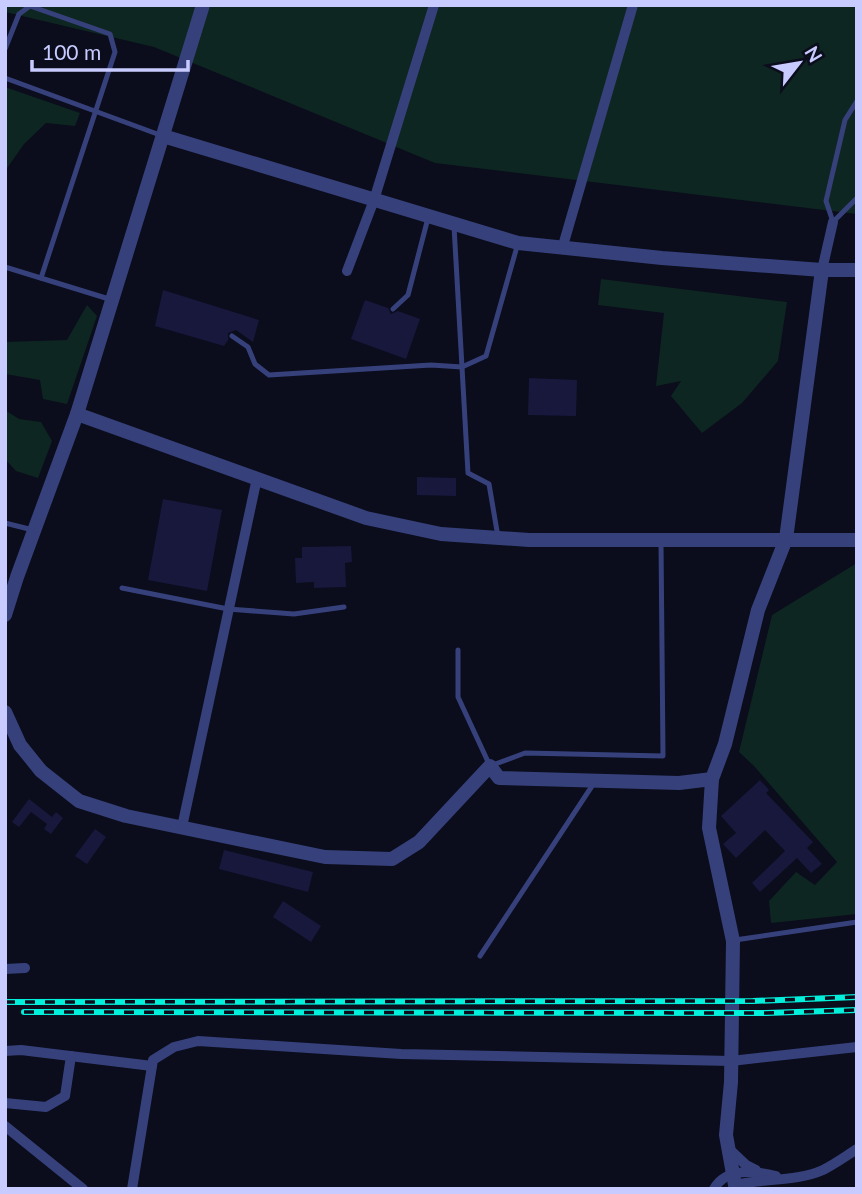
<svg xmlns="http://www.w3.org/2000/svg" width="862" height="1194" font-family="Lato,sans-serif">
<rect width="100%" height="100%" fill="#0b0c1c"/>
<g fill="#0e2621">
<path d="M5,5H857V214L435,163L154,47L5,12Z"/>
<path d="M5,87L80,113L75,126L46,123L24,144L5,171Z"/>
<path d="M601,279L787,302L778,361L742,403L702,433L671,396L681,381L656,386L664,313L598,305Z"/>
<path d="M87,305L97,316L67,404L43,399L40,380L5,374V342L67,340Z"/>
<path d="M5,410L19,419L41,422L52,441L38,478L16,471L5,459Z"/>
<path d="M857,563V914L771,923L769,901L796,872L815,885L837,862L754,766L739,752L772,615Z"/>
</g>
<g fill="#18183d">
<path d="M163,290L259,320L253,342L236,330L228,333V340L224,346L155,326Z"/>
<path d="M365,300L388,308L391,314L398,311L420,319L406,359L351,339Z"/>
<path d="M529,378L577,380L576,416L528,415Z"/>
<path d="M417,477L456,478V496L417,495Z"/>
<path d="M163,499L222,510L207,591L148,580Z"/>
<path d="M351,546L352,562L345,563L346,587L314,588V582L296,583L295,558H302V547Z"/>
<path d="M760,780L769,790L766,793L813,842L807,848L822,864L811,873L797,858L760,892L752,883L785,851L765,830L736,858L723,844L736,833L721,816Z"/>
<path d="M29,799L52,817L56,812L63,818L51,834L44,829L47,824L31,812L19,827L12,822Z"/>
<path d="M95,829L106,837L87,864L75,856Z"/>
<path d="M224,850L313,872L308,892L219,869Z"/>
<path d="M283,901L321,926L311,942L273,917Z"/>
</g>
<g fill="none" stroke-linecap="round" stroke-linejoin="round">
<g stroke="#36417b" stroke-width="5">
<path d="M5,49L19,14L30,6L110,34L115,52L41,278"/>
<path d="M5,78L160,135"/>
<path d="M857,101L845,120L826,201L833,222L857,198"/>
<path d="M454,226L468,473L489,484L498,537"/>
<path d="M5,267L109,299"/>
<path d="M393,309L408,295L428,218"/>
<path d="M232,336L248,347L255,364L269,375L431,365L462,367L486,356L518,243"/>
<path d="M5,523L33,530"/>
<path d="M122,588L228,609L294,614L344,607"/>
<path d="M458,650V697L490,766L525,753L663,756L661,542"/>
<path d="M735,940L857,922"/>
<path d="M480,956L594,783"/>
</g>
<g stroke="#36417b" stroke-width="10">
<path d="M562,249L633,5"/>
<path d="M822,270L833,222"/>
<path d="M347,271L374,200L434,5"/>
<path d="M182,827L257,478"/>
<path d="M5,969L25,968"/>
<path d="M5,1051L21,1050L152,1066"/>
<path d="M5,1103L46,1107L65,1096L71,1056"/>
<path d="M5,1126L83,1189"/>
<path d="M728,1148L746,1165L756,1170"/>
<path d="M132,1189L153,1060L174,1047L198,1041L401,1054L731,1061L857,1047"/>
<path d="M714,1189C726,1167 755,1171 776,1176"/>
<path d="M733,1189L735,1185C763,1178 796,1182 823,1170C835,1164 846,1156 857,1149"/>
</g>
<g stroke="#36417b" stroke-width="14">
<path d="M163,136L518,243L662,258L822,270H857"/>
<path d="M77,414L366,518L441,534L529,540H857"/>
<path d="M5,615L17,577L77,414L203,5"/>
<path d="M5,712L20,745L41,771L79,801L126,816L325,857L392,859L419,842L490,766L499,778L679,783L712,779"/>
<path d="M735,1185L726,1135L731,1082L733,941L709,828L712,779L725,744L758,610L786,539L822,270"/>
</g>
<g stroke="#02f0db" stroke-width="6">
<g id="rail">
<path d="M5,1002L753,1001L857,997"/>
<path d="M24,1012L766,1013L857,1010"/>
</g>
</g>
<use href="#rail" stroke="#0b0c1c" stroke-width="3.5" stroke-dasharray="10" stroke-linecap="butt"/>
</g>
<rect width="862" height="1194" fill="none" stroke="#c7cbff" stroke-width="14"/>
<g transform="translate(799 63) rotate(59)" stroke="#0b0c1c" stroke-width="5" paint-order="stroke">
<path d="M0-5L12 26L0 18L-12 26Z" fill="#c7cbff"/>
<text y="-10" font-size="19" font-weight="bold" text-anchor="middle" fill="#c7cbff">N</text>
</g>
<path d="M32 60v10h156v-10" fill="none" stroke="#c7cbff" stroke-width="3.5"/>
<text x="42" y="60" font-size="21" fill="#c7cbff" stroke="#0b0c1c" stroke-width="5" paint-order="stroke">100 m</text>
</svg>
